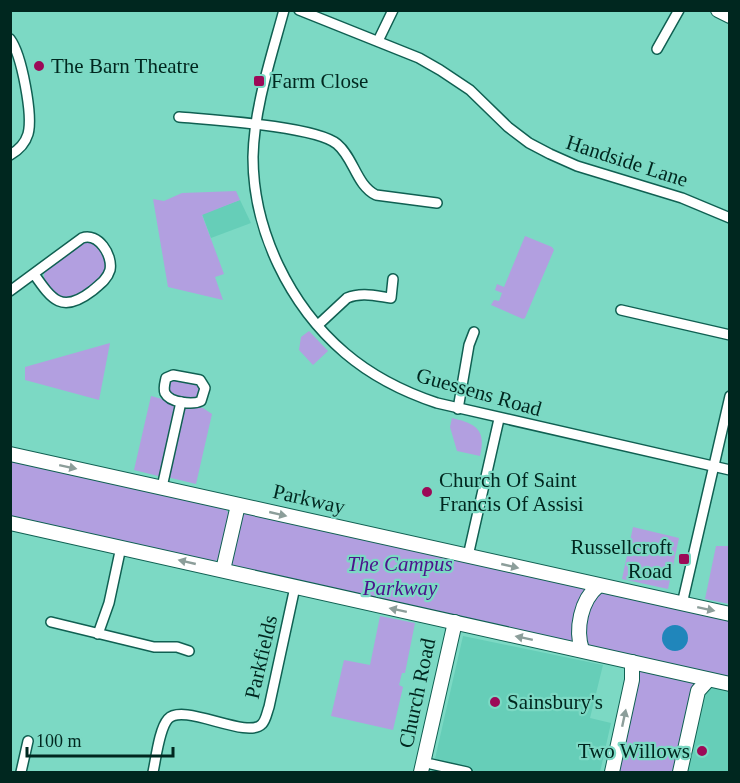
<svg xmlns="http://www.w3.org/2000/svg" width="740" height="783" font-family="Georgia,serif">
<rect width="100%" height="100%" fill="#7cd9c4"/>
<g fill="#66ceb8">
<path d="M240,200L251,223L211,238L202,214Z"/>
<path d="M463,636L603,665L590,718L611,723L600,772H432Z"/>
<path d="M729,684V772H680L701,685Z"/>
</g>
<g fill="#b29fe0">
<path d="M236,191L240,200L202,215L224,274L215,277L223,300L168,287L153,199L164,201L182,193Z"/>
<path d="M525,236L552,247L554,250L525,318L523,319L491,305L494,300L499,301L502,293L495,290L497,284L504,287Z"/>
<path d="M87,240L95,242C119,276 100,280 73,300C69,299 62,299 58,297C49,293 40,279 46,269Z"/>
<path d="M309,331L328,351L313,365L299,350L301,337Z"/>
<path d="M110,343L99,400L25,380V367Z"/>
<path d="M173,378L196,382L201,387V396L192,401L169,395L167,383Z"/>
<path d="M151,396L173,402L177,410L162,477L134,470Z"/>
<path d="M187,406L203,408L212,414L196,484L167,477L184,409Z"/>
<path d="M452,418C477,424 486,430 480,456L457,451L450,427Z"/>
<path d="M11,458L224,507L230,515L221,557L212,563L11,519Z"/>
<path d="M247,513L588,588L575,644L235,568L231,563L242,515Z"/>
<path d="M633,527L679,538L668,589L622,579Z"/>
<path d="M716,546H729V604L705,599Z"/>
<path d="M601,591L729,619V680L593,649L583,640L589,601Z"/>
<path d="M380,616L415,623L405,673H402L399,685L403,687L393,730L331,716L344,660L370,665Z"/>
<path d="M636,668L698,682L675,772H615Z"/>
</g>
<circle fill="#2086bb" cx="675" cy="638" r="13"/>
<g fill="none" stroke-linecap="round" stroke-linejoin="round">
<g stroke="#106052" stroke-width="12">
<g id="street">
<path d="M284,10C271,58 254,108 253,157C253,231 290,306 345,353C372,376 404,392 437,403L730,470"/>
<path d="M299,10L419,58L440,70L470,90L508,127L529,143L550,154L577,166L682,198L730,218"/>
<path d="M10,39C22,55 33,116 28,134C25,144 19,150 10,155"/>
<path d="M378,41L393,10"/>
<path d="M657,49L679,10"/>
<path d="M179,117C212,120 315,126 337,144C354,158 356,185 376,195L437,203"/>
<path d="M10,291L82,238C98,232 113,255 110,270C107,280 99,285 92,291C62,314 52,300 34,274"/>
<path d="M621,310L730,335"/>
<path d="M318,325L347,298C361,292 376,296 391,298L393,279"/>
<path d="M173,375L200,380L205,388L201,401C193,405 170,403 165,393C163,388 165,383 166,378Z"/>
<path d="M458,409L469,345L474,332"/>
<path d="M162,487L181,402"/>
<path d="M468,556L499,419"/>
<path d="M682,604L730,396"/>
<path d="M51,622L154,647H177L189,651"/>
<path d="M98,634L109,603L121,547"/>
<path d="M431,764L467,772"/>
<path d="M21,772L28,741"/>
<path d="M153,772C156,759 159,729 168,719C183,702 247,740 262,724C266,720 267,712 269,707L295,587"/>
</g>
</g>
<g stroke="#106052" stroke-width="16">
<g id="secondary">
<path d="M718,10L730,16"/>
<path d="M10,454L730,614"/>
<path d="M10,523L730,684"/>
<path d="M223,570L238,505"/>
<path d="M582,650C575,629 581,600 598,586"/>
<path d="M421,772L455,622"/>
<path d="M612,772L632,680V662"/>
<path d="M680,772L698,691L708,680"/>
</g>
</g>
<use href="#street" stroke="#fff" stroke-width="9"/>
<use href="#secondary" stroke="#fff" stroke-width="14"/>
</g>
<defs><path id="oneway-solid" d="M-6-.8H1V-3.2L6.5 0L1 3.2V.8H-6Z" transform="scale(1.5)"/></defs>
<g fill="#8c9e9a">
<use href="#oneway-solid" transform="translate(68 467) rotate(12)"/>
<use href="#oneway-solid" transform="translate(278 514) rotate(13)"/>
<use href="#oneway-solid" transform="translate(187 562) rotate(-167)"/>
<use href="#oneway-solid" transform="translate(510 566) rotate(13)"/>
<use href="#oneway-solid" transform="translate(706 609) rotate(12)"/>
<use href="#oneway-solid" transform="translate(398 610) rotate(-168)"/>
<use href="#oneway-solid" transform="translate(524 638) rotate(-168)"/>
<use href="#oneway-solid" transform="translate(624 718) rotate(-78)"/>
</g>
<g fill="#9c0957" stroke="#7cd9c4" stroke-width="2">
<circle cx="39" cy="66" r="6"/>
<rect x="253" y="75" width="12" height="12" rx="3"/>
<circle cx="427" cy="492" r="6"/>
<rect x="678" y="553" width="12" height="12" rx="3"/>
<circle cx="495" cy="702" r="6"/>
<circle cx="702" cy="751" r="6"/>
</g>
<g text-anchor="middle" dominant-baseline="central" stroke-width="4.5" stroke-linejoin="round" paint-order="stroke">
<g font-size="21" fill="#00271f" stroke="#7cd9c4" text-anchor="start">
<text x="51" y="66">The Barn Theatre</text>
<text x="271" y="81">Farm Close</text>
<text x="439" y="480">Church Of Saint<tspan x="439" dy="24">Francis Of Assisi</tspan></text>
<text x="672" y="547" text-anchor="end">Russellcroft<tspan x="672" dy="24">Road</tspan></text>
<text x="507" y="702">Sainsbury's</text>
<text x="690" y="751" text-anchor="end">Two Willows</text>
</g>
<g font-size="21" fill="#00271f" stroke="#7cd9c4">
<text transform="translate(627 161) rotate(18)">Handside Lane</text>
<text transform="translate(479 392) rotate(16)">Guessens Road</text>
<text transform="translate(309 499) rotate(13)">Parkway</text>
<text transform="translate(261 657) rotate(-77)">Parkfields</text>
<text transform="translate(417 693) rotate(-78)">Church Road</text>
</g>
<g font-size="21" font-style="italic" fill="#4c128c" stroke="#7cd9c4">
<text x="400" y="564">The Campus<tspan x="400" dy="24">Parkway</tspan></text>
</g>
</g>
<rect width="740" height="783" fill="none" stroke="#00271f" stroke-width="24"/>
<path d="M27 747v9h146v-9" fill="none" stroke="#00271f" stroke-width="3"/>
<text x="36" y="747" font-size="18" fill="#00271f" stroke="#7cd9c4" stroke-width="4.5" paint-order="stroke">100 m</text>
</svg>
